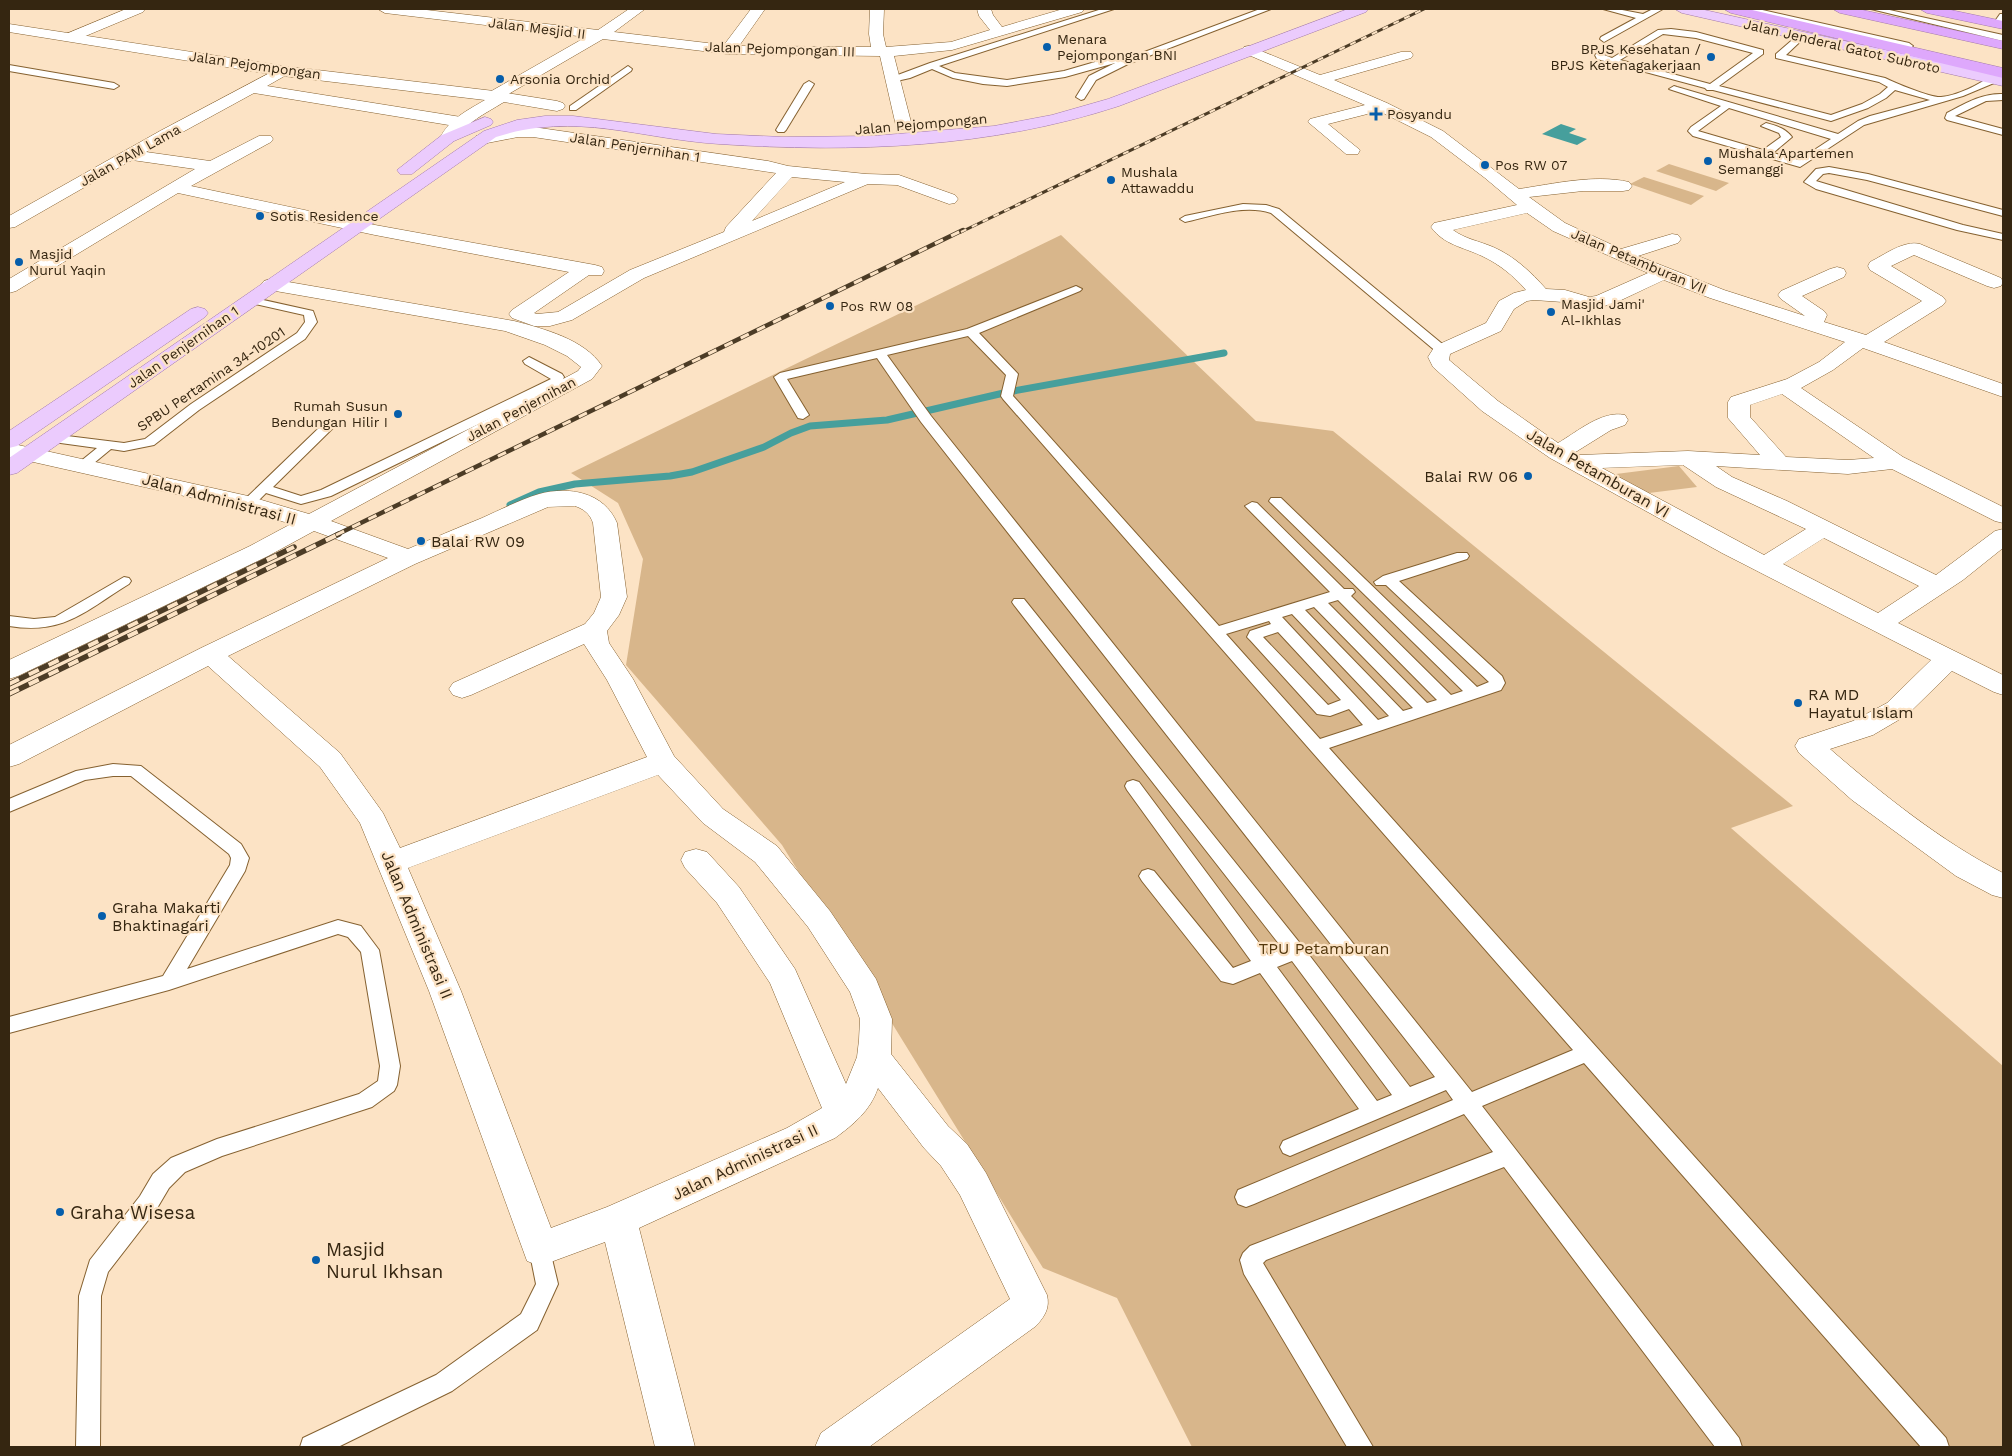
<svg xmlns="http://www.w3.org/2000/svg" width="2012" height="1456" font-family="'Work Sans',sans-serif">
<rect width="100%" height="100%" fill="#fce3c5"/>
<g fill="#d8b68b">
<path d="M1669,164L1729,183L1716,191L1656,171Z"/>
<path d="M1644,177L1704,196L1691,205L1630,184Z"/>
<path d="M1061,235L1256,421L1333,431L1793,806L1731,828L2003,1066V1447H1192L1117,1298L1043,1268L782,845L626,665L643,559L618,503L571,473Z"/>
<path d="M1679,466L1697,487L1633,495L1616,474Z"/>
</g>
<path fill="#469f9c" d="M1561,124L1576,129L1569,133L1587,139L1577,145L1542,134Z"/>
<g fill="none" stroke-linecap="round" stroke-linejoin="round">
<path stroke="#469f9c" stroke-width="7" d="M510,505L539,492L575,484L670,476L692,472L764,447L791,433L810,426L887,420L1008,392L1224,353"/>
<g stroke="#856130" stroke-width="2">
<g id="lane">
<path d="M1102,9H1114L939,66L955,73L1007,80L1064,71L1102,60L1139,54L1260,9H1271L1128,64L1096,80L1084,99L1081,100L1076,97L1089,76L1115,63L1065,77L1007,86L983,84L953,78L932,69L910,78L892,82L887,79L930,63Z"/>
<path d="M1603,9H1617L1643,14L1653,9H1663L1604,42L1600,39L1601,37L1636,18Z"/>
<path d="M1744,9H1758L1909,43L1913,46L1909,49Z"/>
<path d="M1871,9H1885L2003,35V41Z"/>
<path d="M2000,14H2003V21L2000,26H1994L1993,24Z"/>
<path d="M1671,29L1696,32L1763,50V54L1719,86L1831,115L1862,104L1880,94L1888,87L1879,82L1776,58V54L1798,35L1805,37L1786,55L1885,78C1895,83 1931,98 1941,97C1961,95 1983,82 1999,71H2003V76L1994,83L1963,96L1864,125L1800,167L1693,136L1688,131L1691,127L1721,106L1669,89L1674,86L1677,87L1838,134L1858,121L1870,116L1930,100L1895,90L1886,98L1868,108L1831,121L1713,90H1707L1705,88L1597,59L1595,55L1605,47L1609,50L1604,55L1612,58L1658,30ZM1663,34L1696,38L1753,53L1710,84L1620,60ZM1729,108L1831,139L1799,160L1773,153L1792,137C1785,128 1777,126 1766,123L1761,126L1779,133L1781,137L1763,150L1698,131Z"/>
<path d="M9,65L114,83L119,86L114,89L9,71Z"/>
<path d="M628,66L632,69L631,71L576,110H570V106Z"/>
<path d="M809,81L814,84L786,130L784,132H778L776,130L804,84Z"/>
<path d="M2003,94V100L1986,101L1955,116L2003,129V135L1947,120L1945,118L1947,113C1964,104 1982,93 2003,94Z"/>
<path d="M1829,167L1868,174L2003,210V216L1867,180L1829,173L1823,174L1816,181L1963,225L2003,234V240L1957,230L1816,189L1804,182L1816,169Z"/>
<path d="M1243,204L1266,205L1279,209L1446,347L1448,350L1446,353H1438L1271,213C1244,204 1212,216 1185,222L1180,219L1185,216Z"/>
<path d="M1076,286L1082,289L1080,291L979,333L1018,374L1013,396L1219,626L1330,592L1245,506L1252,502L1257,503L1344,589H1353L1355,592L1351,596L1451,695L1463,691L1269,501L1271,498H1281L1477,687L1489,682L1386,585H1376L1374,582L1383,576L1457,553H1467L1469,556L1467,559L1399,581L1502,676L1505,683L1501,690L1329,748L1946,1438L1949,1447H1921L1584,1063L1482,1106L1739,1438L1742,1447H1715L1504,1167L1266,1260L1263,1263L1373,1447H1347L1244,1274L1240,1260L1243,1253L1250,1246L1493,1152L1464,1114L1254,1204L1246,1207L1238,1204L1235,1197L1238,1190L1453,1100L1446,1090L1297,1153L1290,1156L1283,1153L1280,1147L1283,1141L1359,1109L1260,973L1233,984L1221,981L1142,881L1139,876L1142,871L1148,869L1154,871L1233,968L1251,961L1127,790L1125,786L1127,782L1133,780L1139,782L1268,955L1283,949L1014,605L1012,602L1014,599H1024L1303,947L1410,1087L1435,1077L921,422L877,358L787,379L809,415L803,419L798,418L774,377L780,373L967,329ZM968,336L1006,375L1001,396L1003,399L1573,1050L1472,1092L931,416L887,355ZM1338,600L1437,700L1427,703L1328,603ZM1314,607L1413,708L1403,711L1305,610ZM1292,614L1389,716L1378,720L1282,617ZM1269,621L1271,624L1250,631L1247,637L1250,640L1317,714L1330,716L1349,709L1363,725L1320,739L1226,634ZM1278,632L1341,700L1328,705L1263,637ZM1292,961L1392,1095L1377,1101L1277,967Z"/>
<path d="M250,297L313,311L317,322L305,339L199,410L154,445L124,451L111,449L88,468L83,469L76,465L97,448L46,441L44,438L46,435L51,434L124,443L145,439L191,404L297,333L305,322L304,315L246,302L244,300L246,298Z"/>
<path d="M529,357L562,374L564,377L561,384L331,496L301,504L266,493L253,506L248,507L241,503L323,424L328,423L334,427L273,487L301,496L321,490L551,379L525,364L523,361Z"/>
<path d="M124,577L129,578L131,581L129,584C85,611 64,635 9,626V616L34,619L55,617Z"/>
<path d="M113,764L141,766L241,844L249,858L245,871L187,969L338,920L361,926L379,950L400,1066L397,1085L394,1091L372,1107L222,1156L185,1172L169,1188L156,1210L108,1272L101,1296L100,1447H76L79,1296L90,1260L140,1196L153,1174L171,1158L217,1139L359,1094L378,1081L380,1066L361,952L348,937L338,934L169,990L9,1033V1017L163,976L230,865L231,858L229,854L131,776H113L85,780L9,812V799L76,771Z"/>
<path d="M540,1239L548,1242L558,1284L537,1330L452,1391L338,1447H300L303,1438L436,1375L521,1314L536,1284L529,1249L532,1242Z"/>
</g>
</g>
<g stroke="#856130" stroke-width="1">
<g id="street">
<path d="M126,9H145L143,12L76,40H66L64,37L66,34Z"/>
<path d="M378,9H418L598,30L629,9H645L614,32L724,45L751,9H765L739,46L871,47L869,34L870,9H884L883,34L886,47L951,42L990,30L979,16L977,9H991L993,15L1002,27L1063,9H1084L1082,12L952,50L894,56L912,126L910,129H898L896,126L880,56L728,54L603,39L500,99H488L486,96L488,93L586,37L385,13Z"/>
<path d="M1249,46L1320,75L1401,52H1411L1413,55L1411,58L1334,80L1387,103L1443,131L1519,189C1553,184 1595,174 1629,182L1632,186L1629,190L1623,191H1583L1529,197L1565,223L1621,249L1672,234L1678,235L1681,239L1678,243L1638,256L1724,290L1805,316L1781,299L1778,295L1781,291L1830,269L1837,267L1844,269L1846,273L1844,277L1802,296L1824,311L1827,315L1824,322L1866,335L1922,301L1870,270L1868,266L1870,262C1884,255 1904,240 1920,244L2001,278L2003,282L2001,286L1994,288L1987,286L1914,255L1891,266L1943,297L1946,301L1943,305L1884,342L2003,384V397L1863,348L1833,370L1801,388L1903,457L2003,507V523L1995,521L1892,469L1848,474L1716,466L1732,477L1787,501L1936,575L1995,531L2003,529V548L1963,580L1898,623L2003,675V695L1994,692L1952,671L1907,715L1873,735L1830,749C1882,794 1942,842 2003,873V898L1992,895L1956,876L1852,800L1799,753L1795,746L1799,739L1853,721L1887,703L1931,660L1722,553L1550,458L1482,411L1433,367L1428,357L1435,346L1486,323L1499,301L1514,293L1526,290C1514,276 1499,264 1482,256C1463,247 1444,245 1431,227L1434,223L1517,205L1485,178L1431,137L1379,111L1328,124L1360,150L1358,154H1346L1308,122L1310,119L1365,105L1244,53L1242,50L1244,47ZM1527,213L1553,231L1648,273L1596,296L1589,297L1565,290L1546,289C1531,272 1514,256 1493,247C1479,241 1465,239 1453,230ZM1664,280L1710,298L1845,342L1819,362L1787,379L1731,397L1728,402V418L1760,455L1688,451L1579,455L1574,453L1611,430L1625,425L1628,420L1625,415C1602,410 1577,432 1558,443L1498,401L1449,360L1450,354L1501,331L1514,309L1527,301L1534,300L1563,302L1588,309L1598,308L1617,302ZM1782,394L1874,458L1848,460L1786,457L1750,417V405ZM1683,465L1716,487L1806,529L1764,555L1602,468ZM1824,538L1919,586L1878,613L1783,564Z"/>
<path d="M283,66L288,68L291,71L288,74L267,86L461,117L467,119L469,122L467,125L461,127L254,93L146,152L210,161L259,136H271L273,139L271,142L191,186L375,225L595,265L602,267L604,271L602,275H589L534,313L537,314L558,312L630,270L724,232L726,227L776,173L533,137H518L482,144L476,142L474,139L476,136L518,127H533L768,161L788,166L866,174L899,175L955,195L958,199L955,203L949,204L897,185L868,184L644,278L572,320L550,326H534L512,318L509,314L512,310L569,272L375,235L178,193L16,291L9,293V279L195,169L132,160L15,227L9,228V216L160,131ZM792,177L845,182L752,221Z"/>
<path d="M271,279L514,321C544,329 584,339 602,366L592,379L331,521L408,549C432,539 457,528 482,518C500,510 519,500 539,494C569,486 604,492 617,523L627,597L619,615L607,631L609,643L633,679L674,756L723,809L777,846L830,911L876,979L892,1019L891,1054L948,1126L967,1144L986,1173L1047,1295C1050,1308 1045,1316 1036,1326L869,1447H815L821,1433L1010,1299L960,1195L941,1166L924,1148L878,1088C870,1111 854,1124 835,1138L639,1228L695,1447H655L605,1242L540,1266L527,1261L429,991L360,823L320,767L208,666L19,764L9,767V745L201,648L388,558L314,531L268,556L18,676L9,679V660L250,546L291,524L242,509L20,459L17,454L20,449L28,447L248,496L309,514L578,371L581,367L567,356L545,345L505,331L264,289L261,285L264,281ZM575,506C584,509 590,514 593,523L601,597L594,613L585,624L453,683L449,689L453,695L462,698L471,695L584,644L607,680L647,757L400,848L383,813L340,753L228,656L415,564L548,507ZM658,775L703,823L755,862L808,927L850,992L860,1019L859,1040L857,1057L846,1084L795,969L739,887L707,852L696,849L685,852L681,860L685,868L717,903L770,983L822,1108L787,1128L607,1207L551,1228L461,991L408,868Z"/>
</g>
</g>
<g stroke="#856130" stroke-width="1">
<g id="secondary">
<path d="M9,24L283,66L494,91L557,101L563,103L565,106L563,109L557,111L504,102C483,115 468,121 454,141H442L440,138C449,119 468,110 485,100L283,76L9,32Z"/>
<path d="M9,443L36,449L39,454L36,459L28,461L9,457Z"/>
</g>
</g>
<g stroke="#a37aaa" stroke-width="1">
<g id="primary">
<path d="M1348,9H1368L1366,12L1119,106C991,148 853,153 719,144C639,139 577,111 496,137L17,473L9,475V458L484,131L517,120L545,116H573L716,134L783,137L873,136L994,126L1052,115L1108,99Z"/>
<path d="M1675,9H1700L2003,76V86L1682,13Z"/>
<path d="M485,117L491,119L493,122L491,125L454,141L412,174H400L397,170L442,135Z"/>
<path d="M198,307L205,309L208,313L205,317L17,446L9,448V431L191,309Z"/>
</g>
</g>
<g stroke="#a37aaa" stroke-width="1">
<g id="highway">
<path d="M1724,9H1748L2003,68V78L1731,13Z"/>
<path d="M1833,9H1858L2003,41V49L1840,13Z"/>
<path d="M1920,9H1946L2003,21V29L1927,13Z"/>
</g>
</g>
<use href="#lane" fill="#fff" fill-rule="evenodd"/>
<use href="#street" fill="#fff" fill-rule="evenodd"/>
<use href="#secondary" fill="#fff" fill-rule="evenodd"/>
<use href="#primary" fill="#ebcbfd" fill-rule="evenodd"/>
<use href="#highway" fill="#dea8fc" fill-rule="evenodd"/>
<g stroke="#4c3c26" stroke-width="3">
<path id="rail-far2" d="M961,232L1424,9"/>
</g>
<g stroke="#4c3c26" stroke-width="4.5">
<path id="rail-far1" d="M336,535L963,230"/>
</g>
<g stroke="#4c3c26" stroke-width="5.5">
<g id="rail">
<path d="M9,684L294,547"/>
<path d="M9,694L339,534"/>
</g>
</g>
<use href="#rail-far2" stroke="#fce3c5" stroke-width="2" stroke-dasharray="6" stroke-linecap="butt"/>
<use href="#rail-far1" stroke="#fce3c5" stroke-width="3" stroke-dasharray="9" stroke-linecap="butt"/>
<use href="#rail" stroke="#fce3c5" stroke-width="4" stroke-dasharray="11" stroke-linecap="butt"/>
</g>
<g fill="#065eab" stroke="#fce3c5" stroke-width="2">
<circle cx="1047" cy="47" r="5"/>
<circle cx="1711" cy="57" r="5"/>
<circle cx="500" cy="79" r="5"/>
<path d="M1373.5 106.5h5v5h5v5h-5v5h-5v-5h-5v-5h5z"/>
<circle cx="1708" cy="161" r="5"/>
<circle cx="1485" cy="165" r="5"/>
<circle cx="1111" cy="180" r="5"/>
<circle cx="260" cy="216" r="5"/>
<circle cx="19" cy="262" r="5"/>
<circle cx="830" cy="306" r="5"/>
<circle cx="1551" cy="312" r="5"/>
<circle cx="398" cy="414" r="5"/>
<circle cx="1528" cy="476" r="5"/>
<circle cx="421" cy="541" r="5"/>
<circle cx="1798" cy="703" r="5"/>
<circle cx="102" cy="916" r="5"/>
<circle cx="60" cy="1212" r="5"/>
<circle cx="316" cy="1260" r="5"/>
</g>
<g text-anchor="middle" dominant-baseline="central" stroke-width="4.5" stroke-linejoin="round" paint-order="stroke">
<g font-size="14" fill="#352611" stroke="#fce3c5">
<text transform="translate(537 28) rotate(7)">Jalan Mesjid II</text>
<text transform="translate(1842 46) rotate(13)">Jalan Jenderal Gatot Subroto</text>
<text transform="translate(780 49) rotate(2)">Jalan Pejompongan III</text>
<text transform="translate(255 65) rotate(8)">Jalan Pejompongan</text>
<text transform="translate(921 124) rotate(-5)">Jalan Pejompongan</text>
<text transform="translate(635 147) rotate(9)">Jalan Penjernihan 1</text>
<text transform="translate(130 155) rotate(-29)">Jalan PAM Lama</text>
<text transform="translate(1639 261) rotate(23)">Jalan Petamburan VII</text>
<text transform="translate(183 347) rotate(-35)">Jalan Penjernihan 1</text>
<text transform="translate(211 379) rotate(-34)">SPBU Pertamina 34-10201</text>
<text transform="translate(521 409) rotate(-28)">Jalan Penjernihan</text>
</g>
<g font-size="14" fill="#352611" stroke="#fce3c5" text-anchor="start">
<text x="1057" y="39">Menara<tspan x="1057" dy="16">Pejompongan BNI</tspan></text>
<text x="1701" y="49" text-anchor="end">BPJS Kesehatan /<tspan x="1701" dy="16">BPJS Ketenagakerjaan</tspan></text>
<text x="510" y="79">Arsonia Orchid</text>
<text x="1387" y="114">Posyandu</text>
<text x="1718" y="153">Mushala Apartemen<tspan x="1718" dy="16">Semanggi</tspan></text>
<text x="1495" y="165">Pos RW 07</text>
<text x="1121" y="172">Mushala<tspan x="1121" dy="16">Attawaddu</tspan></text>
<text x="270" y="216">Sotis Residence</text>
<text x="29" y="254">Masjid<tspan x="29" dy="16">Nurul Yaqin</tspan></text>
<text x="1561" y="304">Masjid Jami'<tspan x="1561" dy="16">Al-Ikhlas</tspan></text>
<text x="840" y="306">Pos RW 08</text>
<text x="388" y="406" text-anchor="end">Rumah Susun<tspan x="388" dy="16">Bendungan Hilir I</tspan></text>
</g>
<g font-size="16" fill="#352611" stroke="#fce3c5">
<text transform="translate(1598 473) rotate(30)">Jalan Petamburan VI</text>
<text transform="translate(219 499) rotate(15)">Jalan Administrasi II</text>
<text transform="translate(417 925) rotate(67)">Jalan Administrasi II</text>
<text transform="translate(745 1162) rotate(-25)">Jalan Administrasi II</text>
</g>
<g font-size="16" fill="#352611" stroke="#fce3c5" text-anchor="start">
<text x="1518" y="476" text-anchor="end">Balai RW 06</text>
<text x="431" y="541">Balai RW 09</text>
<text x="1808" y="694">RA MD<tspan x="1808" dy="18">Hayatul Islam</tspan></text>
<text x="112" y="907">Graha Makarti<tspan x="112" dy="18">Bhaktinagari</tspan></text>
</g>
<g font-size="16" fill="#54380d" stroke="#fce3c5">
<text x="1324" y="948">TPU Petamburan</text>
</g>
<g font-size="19" fill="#352611" stroke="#fce3c5" text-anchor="start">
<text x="70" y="1212">Graha Wisesa</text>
<text x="326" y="1249">Masjid<tspan x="326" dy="22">Nurul Ikhsan</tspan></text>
</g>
</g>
<rect width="2012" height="1456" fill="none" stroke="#352611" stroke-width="20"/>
</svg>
